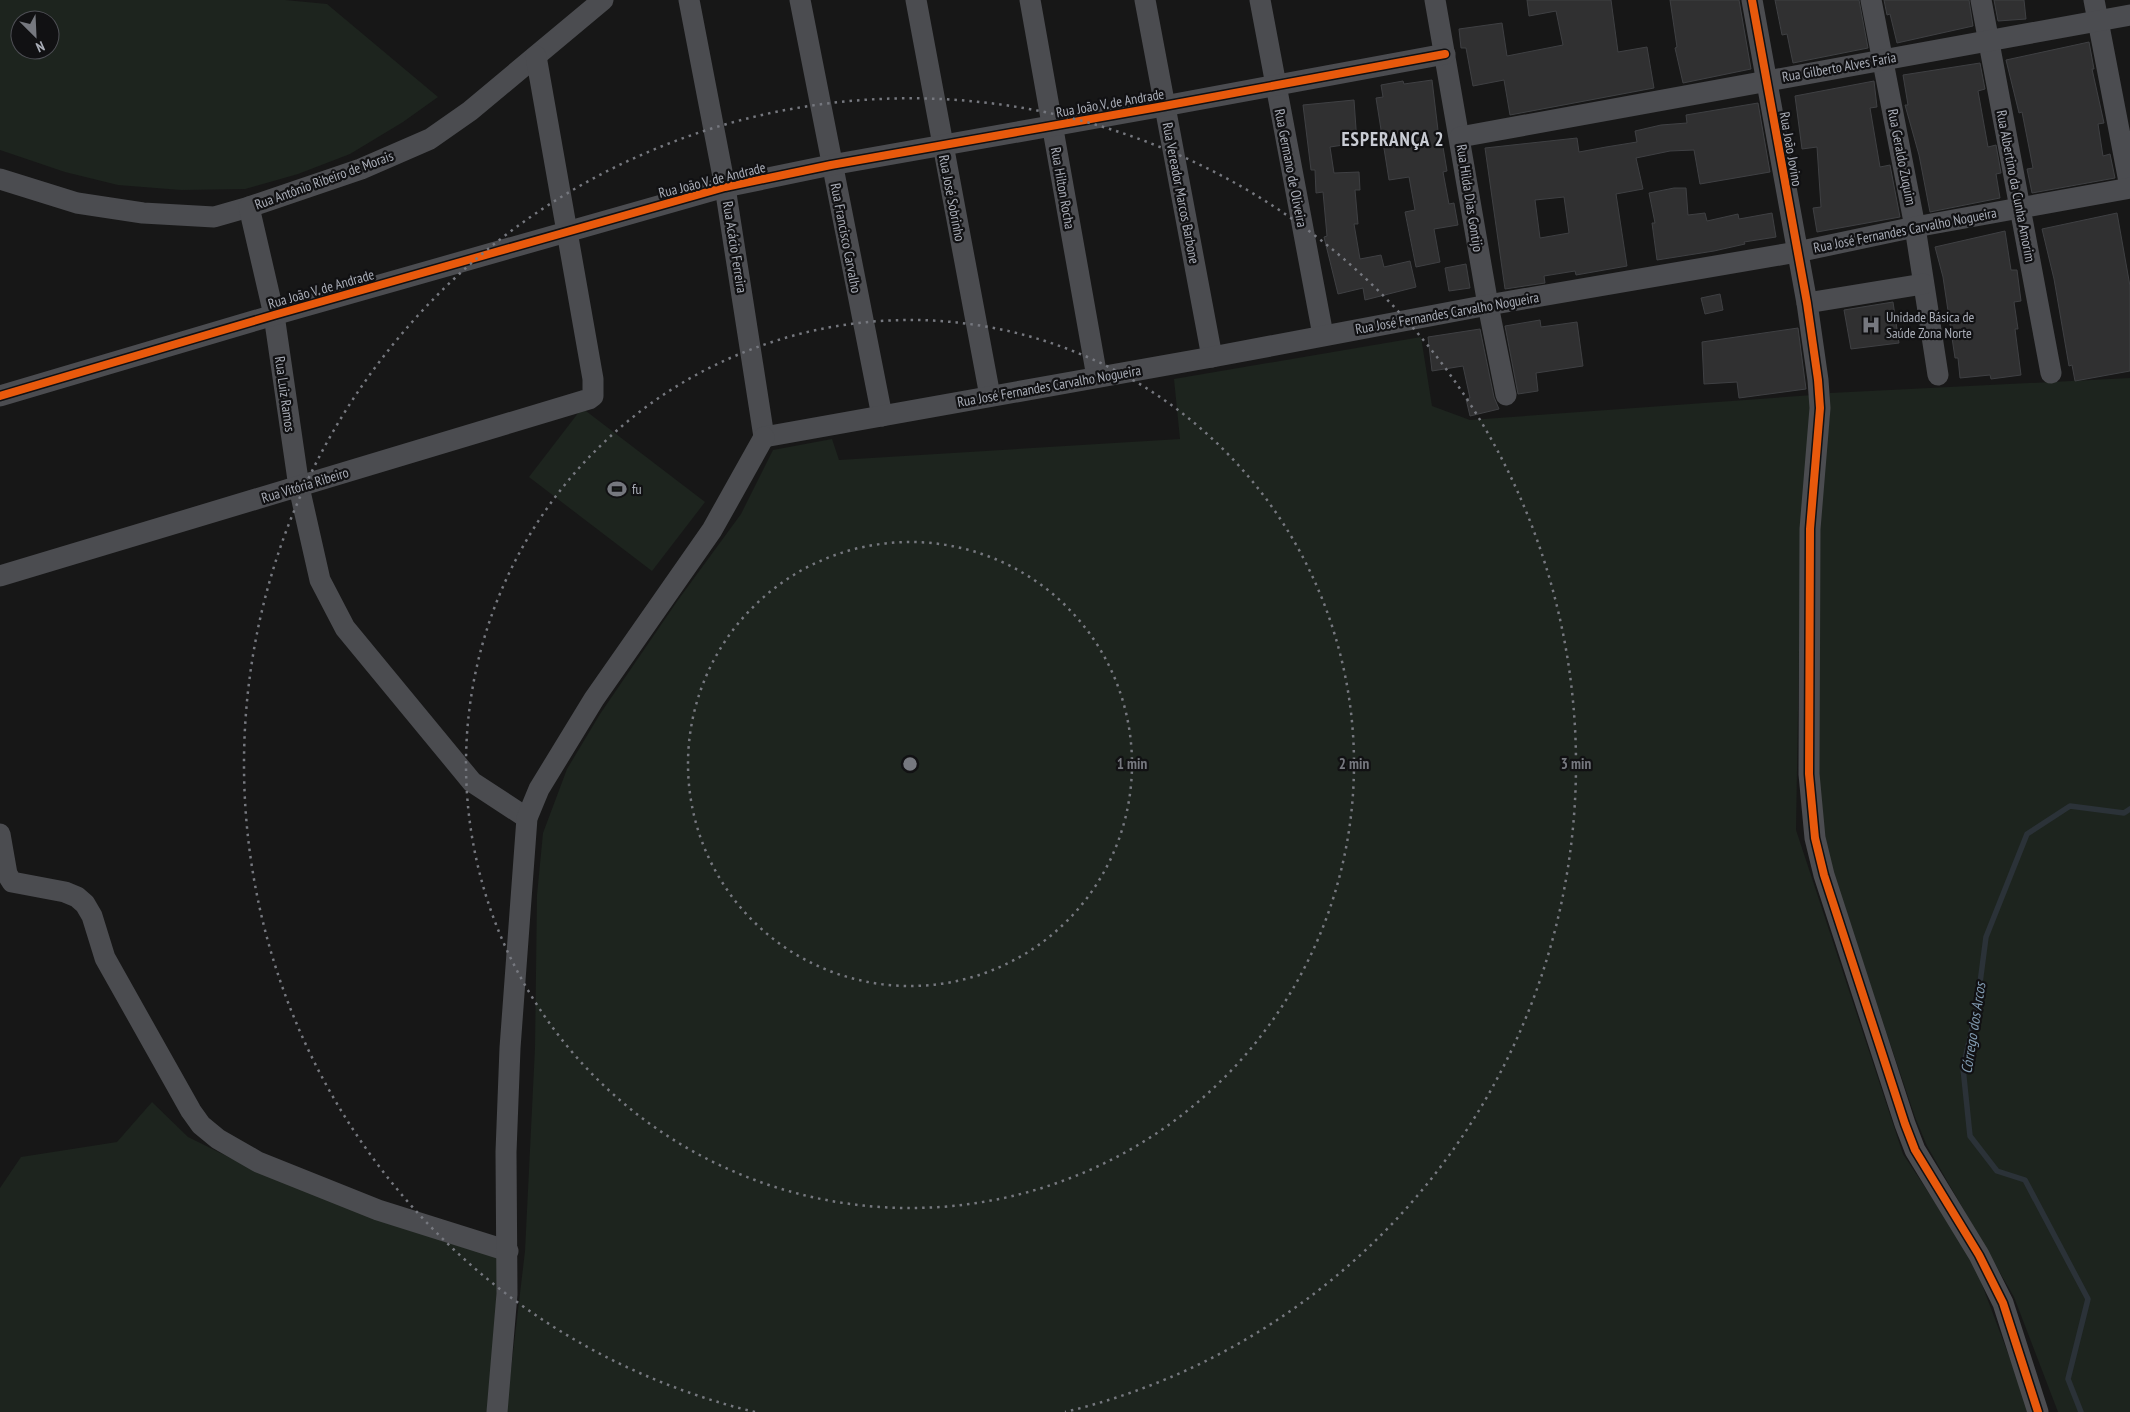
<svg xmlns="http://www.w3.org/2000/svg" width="2130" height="1412" font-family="'PT Sans Narrow',sans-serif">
<rect width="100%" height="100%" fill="#171717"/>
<g fill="#1d241e" fill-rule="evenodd">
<path d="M0,0H285L327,4L438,97L403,122L350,154L298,174L245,189L181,190L118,185L65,172L0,150ZM20,20H50V50H20Z"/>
<path d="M1421,337L1432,406L1470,420L1813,395L1801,531L1796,830L1903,1154L1972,1258L2030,1412H506L525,1251L535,1048L537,895L543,833L567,769L600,714L678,600L741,514L773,450L832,439L839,460L1180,439L1174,379Z"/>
<path d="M2130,378V1412H2058L2014,1297L1927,1146L1915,1117L1820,836L1816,804L1817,524L1830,414V393Z"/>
<path d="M582,408L705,502L652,571L529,477Z"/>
<path d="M152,1102L188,1137L261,1173L500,1253L488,1412H0V1188L21,1157L117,1142Z"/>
</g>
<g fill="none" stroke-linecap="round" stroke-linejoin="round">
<path stroke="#2b3238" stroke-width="5.5" d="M2081,1412L2068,1379L2088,1299L2025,1180L1997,1171L1970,1136L1963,1068L1977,1006L1986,937L2027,834L2070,806L2124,813L2130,809"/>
</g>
<g fill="#303031" stroke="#3f4043" fill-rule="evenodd">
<path d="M1527,0H1611L1618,52L1647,47L1654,88L1510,115L1504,80L1473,86L1466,48H1461L1459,29L1502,23L1507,56L1563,45L1556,11L1529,16Z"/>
<path d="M1670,0H1739L1751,69L1683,83L1675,48L1677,47Z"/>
<path d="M1775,0H1859L1868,48L1793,63L1787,34L1782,35Z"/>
<path d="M1884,0H1969L1973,26L1897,43L1890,14L1887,15Z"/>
<path d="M1994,0H2024L2026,19L1998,21Z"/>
<path d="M2089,42L2094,69H2092L2104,123L2098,124L2103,156L2110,154L2115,178L2032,193L2027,169L2033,168L2022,112L2019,113L2006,60Z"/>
<path d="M1980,63L1985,89L1978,91L1988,147L1996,145L2001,173L1996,174L2000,198L1930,212L1919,155L1905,105H1908L1903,75Z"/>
<path d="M1432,80L1440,147H1443L1447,171L1443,172L1449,204L1454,203L1458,225L1434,229L1440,262L1416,267L1405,212L1415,210L1409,177L1389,180L1376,98L1383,97L1381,85L1403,81L1404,84Z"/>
<path d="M1874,81L1877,107L1870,108L1880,167L1890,165L1900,217L1817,232L1813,208L1821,207L1817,147L1802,149L1795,96Z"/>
<path d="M1354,100L1357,143L1330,147L1334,173L1359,172L1360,190H1355L1358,224H1354L1360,259L1381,255L1384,267L1410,261L1416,287L1365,300L1363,288L1338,294L1324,237L1327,236L1323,192L1316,193L1315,170H1311L1303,105Z"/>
<path d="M1758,103L1770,172L1700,184L1694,150L1670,151L1636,158L1643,189L1616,194L1627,266L1576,275L1575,271L1544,276L1545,283L1505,289L1485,148L1577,138L1579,152L1606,147L1637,142L1635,131L1661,125L1687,123L1686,115ZM1564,197L1569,233L1540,238L1535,200Z"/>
<path d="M1674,188H1686L1688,215L1705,213L1707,221L1738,214L1739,219L1772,213L1776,237L1744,242L1745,244L1714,251L1657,260L1652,223H1655L1649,193Z"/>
<path d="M2117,213L2130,286V371L2075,381L2072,365L2069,366L2054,279L2042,229Z"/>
<path d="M2005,231L2011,270H2017L2021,301L2014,302L2018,329H2015L2021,375L1991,379L1990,375L1960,378L1958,358H1955L1943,277L1935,247Z"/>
<path d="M1466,264L1470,288L1449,291L1445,268Z"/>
<path d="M1720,294L1723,310L1705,314L1701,298Z"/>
<path d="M1893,302L1899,343L1851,349L1844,310Z"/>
<path d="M1540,320L1541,327L1577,322L1583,366L1536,373L1538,391L1518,394L1505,326Z"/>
<path d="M1798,328L1806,389L1739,398L1737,382L1704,384L1702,342Z"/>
<path d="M1480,329L1494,397L1499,409L1470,416L1466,399L1470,398L1463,366L1432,371L1428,337Z"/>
</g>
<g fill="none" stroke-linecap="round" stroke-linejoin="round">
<g stroke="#4b4c50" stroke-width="21">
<path d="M689,0L725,187L764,437"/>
<path d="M800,0L882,416"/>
<path d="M916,0L990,396"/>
<path d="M1030,0L1097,377"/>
<path d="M1145,0L1212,357"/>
<path d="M1260,0L1323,335"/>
<path d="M1435,0L1488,305L1506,395"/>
<path d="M1752,0L1807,303L1818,380L1820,408L1810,529L1809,774L1815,838L1824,875L1905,1124L1915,1150L1979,1255L2003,1303L2038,1412"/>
<path d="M1871,0L1915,227L1938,375"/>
<path d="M1981,0L2051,373"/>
<path d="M2094,0L2130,187"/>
<path d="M1460,137L2130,15"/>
<path d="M0,179L77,203L143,213L214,217L249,207L361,169L430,139L470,111L603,0"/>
<path d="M249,207L274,315L299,487L320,580L345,628L472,782L527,818"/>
<path d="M1807,303L1923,284"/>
<path d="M0,396L274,315L725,187L831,165L1164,106L1445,54"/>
<path d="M764,437L1212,357L1488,305L1797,252L1915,227L2130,188"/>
<path d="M0,576L589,399L593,396V379L536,56"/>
<path d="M0,834L7,874L12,882L65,892L77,897L85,904L92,916L105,958L191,1111L201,1125L218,1139L258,1162L378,1210L508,1251"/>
<path d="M497,1412L507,1294L506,1152L510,1048L527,818L539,789L594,699L712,530L764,437"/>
</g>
<g stroke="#111113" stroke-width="11">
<g id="cycleway">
<path d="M1752,0L1807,303L1818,380L1820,408L1810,529L1809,774L1815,838L1824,875L1905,1124L1915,1150L1979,1255L2003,1303L2038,1412"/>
<path d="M0,396L274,315L725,187L831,165L1164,106L1445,54"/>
</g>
</g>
<use href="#cycleway" stroke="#e8590c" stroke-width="8"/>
</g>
<g fill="none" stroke="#76787f" stroke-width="2.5" stroke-dasharray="2.5 5">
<circle cx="910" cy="764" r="222"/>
<circle cx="910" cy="764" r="444"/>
<path d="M755 1412A666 666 0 1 1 1065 1412"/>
</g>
<defs>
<g id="hospital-bare" transform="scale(1.5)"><path d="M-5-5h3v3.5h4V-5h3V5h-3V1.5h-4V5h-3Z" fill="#76787f" stroke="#111113" stroke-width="2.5" paint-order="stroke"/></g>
<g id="stadium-bare" transform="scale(1.5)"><path d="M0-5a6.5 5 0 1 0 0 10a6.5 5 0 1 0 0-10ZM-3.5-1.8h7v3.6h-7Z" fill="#76787f" stroke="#111113" stroke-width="2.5" paint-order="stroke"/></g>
</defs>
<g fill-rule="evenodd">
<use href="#hospital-bare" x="1871" y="325"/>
<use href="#stadium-bare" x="617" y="489"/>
</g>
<g text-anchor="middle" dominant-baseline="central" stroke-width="4.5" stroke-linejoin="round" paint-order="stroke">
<g font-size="14" fill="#a9adb7" stroke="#111113">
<text transform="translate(1839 67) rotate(-10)">Rua Gilberto Alves Faria</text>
<text transform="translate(1110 103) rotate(-10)">Rua João V. de Andrade</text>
<text transform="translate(1791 149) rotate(80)">Rua João Jovino</text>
<text transform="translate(1902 157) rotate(79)">Rua Geraldo Zuquim</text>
<text transform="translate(1291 168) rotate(79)">Rua Germano de Oliveira</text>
<text transform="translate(324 180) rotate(-20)">Rua Antônio Ribeiro de Morais</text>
<text transform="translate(712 180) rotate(-14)">Rua João V. de Andrade</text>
<text transform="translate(2016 186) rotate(79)">Rua Albertino da Cunha Amorim</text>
<text transform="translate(1063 188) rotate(80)">Rua Hilton Rocha</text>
<text transform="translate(1181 193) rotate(79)">Rua Vereador Marcos Barbone</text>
<text transform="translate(952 198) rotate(79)">Rua José Sobrinho</text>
<text transform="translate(1470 198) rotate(81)">Rua Hilda Dias Gontijo</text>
<text transform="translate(1905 230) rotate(-11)">Rua José Fernandes Carvalho Nogueira</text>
<text transform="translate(846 238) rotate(79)">Rua Francisco Carvalho</text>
<text transform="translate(735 247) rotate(81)">Rua Acácio Ferreira</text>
<text transform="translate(321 289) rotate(-16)">Rua João V. de Andrade</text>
<text transform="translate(1447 313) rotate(-10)">Rua José Fernandes Carvalho Nogueira</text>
<text transform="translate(1049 386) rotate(-10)">Rua José Fernandes Carvalho Nogueira</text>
<text transform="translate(285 394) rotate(82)">Rua Luiz Ramos</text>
<text transform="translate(305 485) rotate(-17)">Rua Vitória Ribeiro</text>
</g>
<g font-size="14" fill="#a9adb7" stroke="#111113" text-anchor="start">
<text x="1886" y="317">Unidade Básica de<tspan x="1886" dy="16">Saúde Zona Norte</tspan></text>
<text x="632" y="489">fu</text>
</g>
<g font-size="15" font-style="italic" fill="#819bb1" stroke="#111113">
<text transform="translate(1973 1028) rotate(-81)">Córrego dos Arcos</text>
</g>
<g font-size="19" font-weight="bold" letter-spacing="1" fill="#c9ccd4" stroke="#111113">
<text x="1393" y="139">ESPERANÇA 2</text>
</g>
</g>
<circle cx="910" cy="764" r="8" fill="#76787f" stroke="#111113" stroke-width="2.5"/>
<g font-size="15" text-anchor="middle" font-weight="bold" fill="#76787f" stroke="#111113" stroke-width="4.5" stroke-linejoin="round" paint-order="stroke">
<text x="1132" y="769">1 min</text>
<text x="1354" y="769">2 min</text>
<text x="1576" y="769">3 min</text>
</g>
<g transform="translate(35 35) rotate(156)"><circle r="24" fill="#111113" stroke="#4e4f55"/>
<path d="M0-4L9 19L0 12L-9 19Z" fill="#76787f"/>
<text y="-8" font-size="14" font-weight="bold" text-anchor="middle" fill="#a9adb7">N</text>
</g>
</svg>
